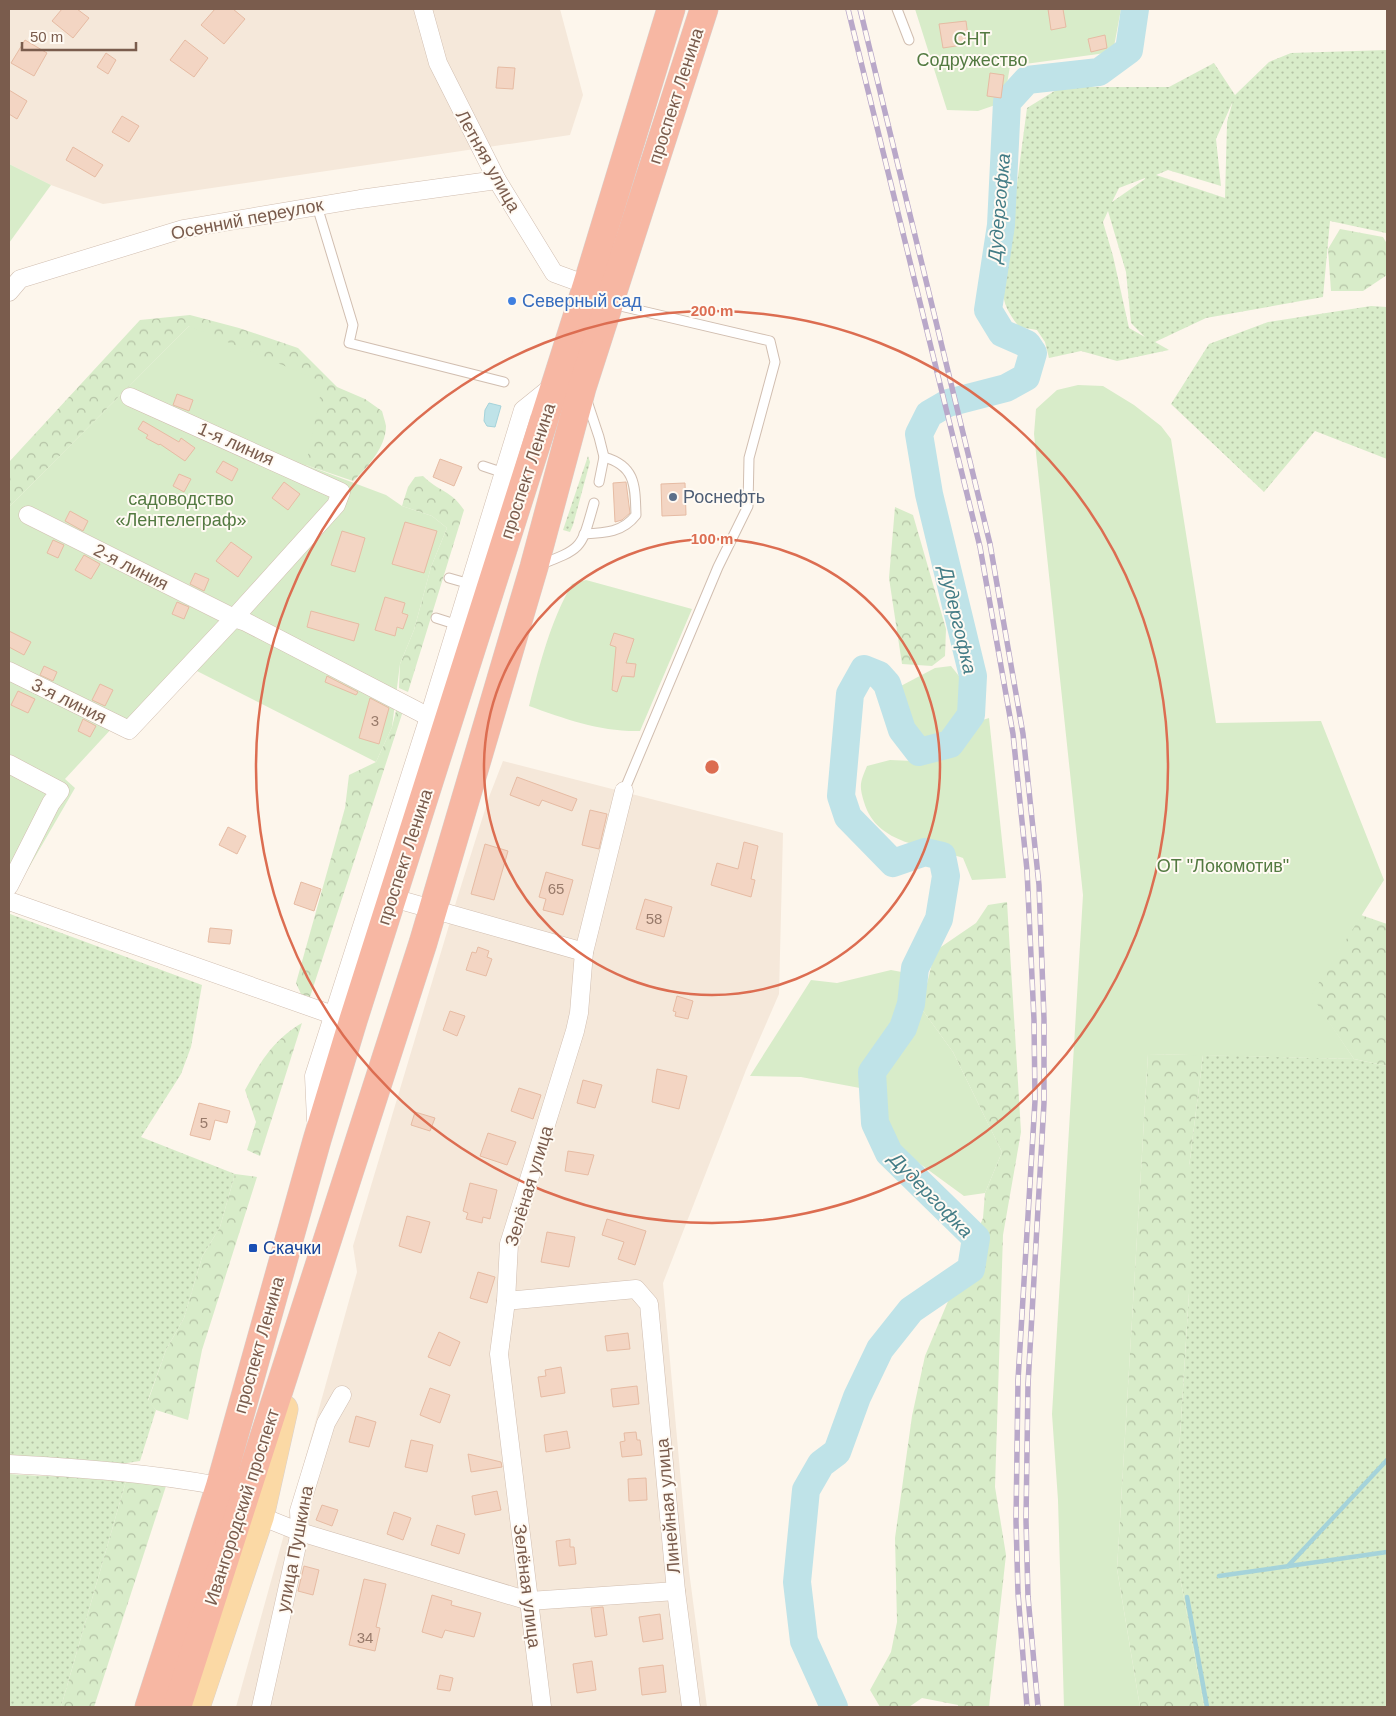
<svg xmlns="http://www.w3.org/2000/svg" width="1396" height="1716" font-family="Helvetica,sans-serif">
<defs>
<pattern id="grass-dots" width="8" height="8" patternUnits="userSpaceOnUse" patternTransform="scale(1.25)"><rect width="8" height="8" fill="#d8ecc9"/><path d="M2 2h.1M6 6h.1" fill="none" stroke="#b4c2a5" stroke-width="1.8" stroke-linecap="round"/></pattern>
<pattern id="forest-crowns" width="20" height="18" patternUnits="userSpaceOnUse" patternTransform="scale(1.25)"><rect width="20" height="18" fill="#d8ecc9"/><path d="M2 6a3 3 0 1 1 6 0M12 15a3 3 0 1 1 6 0" fill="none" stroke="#b4c2a5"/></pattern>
</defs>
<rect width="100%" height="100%" fill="#fdf6ec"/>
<g fill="#f5e8da">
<path d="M9,9H560L583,95L570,135L103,204L51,185L9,164Z"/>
<path d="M503,761L783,833L779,994L746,1070L663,1283L689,1571L707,1707H236L357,1272L353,1246L456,902L489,797Z"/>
</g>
<g fill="url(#grass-dots)" fill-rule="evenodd">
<path d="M1387,50V237L1386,233L1330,221L1323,297L1206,318L1155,342L1169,350L1117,361L1081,351L1049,358L1045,342L1037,330L1019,327C1009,313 1003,305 1003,289L1027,108L1061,87H1169L1214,63L1235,95L1269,62L1291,53ZM1233,101L1227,122L1225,198L1156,175L1168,170L1221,186L1216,139ZM1145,178V179L1112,202L1119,188ZM1108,211L1126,272L1131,323L1145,337L1129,328L1113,256L1103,222Z"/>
<path d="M1371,306L1387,307V459L1315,431L1264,492L1171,404L1209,344L1268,322Z"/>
<path d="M588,456L590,462L573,525L570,532L563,530Z"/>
<path d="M10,914L202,985L191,1047L181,1074L141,1137L235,1174L220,1227L202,1257L184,1318L166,1350L148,1400L156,1410L140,1461L107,1466L9,1456Z"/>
<path d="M1203,1055L1354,1059L1387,1066V1707H1204L1180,1577L1179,1452L1189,1293V1167Z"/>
<path d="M9,1474C48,1477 87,1476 126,1481L61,1707H9Z"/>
</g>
<g fill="url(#forest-crowns)">
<path d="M1340,229L1383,237L1387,244V275L1363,291H1331L1328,249Z"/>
<path d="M190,315L239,328L298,348L337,387L365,399L382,411C383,415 385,421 386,426C386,447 367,468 353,481L306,465L189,326L9,507V462L140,320Z"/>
<path d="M423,476C439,492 451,490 464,510L408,692L399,688L400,664L414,630L431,567L447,528L432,516L402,506L408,487L415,477Z"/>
<path d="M895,507L913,515L946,629L945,656L932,666L902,664L889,578Z"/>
<path d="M397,707L403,711L310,997L301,994L296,983L345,808L349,775L376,762L392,727Z"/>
<path d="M1007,902L1021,1132L1003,1235L995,1487L1006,1555L989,1707H958V1705L922,1698L909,1707H880L870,1690L891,1652L897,1622L895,1538L912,1416L925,1356L983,1218L985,1193L1002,1152L953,1052L921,1008L935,951L976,923L988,905Z"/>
<path d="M1361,915L1387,924V1066L1354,1059L1310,995Z"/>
<path d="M302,1023L260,1156L247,1150L256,1122L245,1090C261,1061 273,1040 302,1023Z"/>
<path d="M1148,1054L1203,1055L1189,1167V1293L1179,1452L1180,1577L1204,1707H1140L1117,1569Z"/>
<path d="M235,1174L257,1177L202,1350L188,1420L156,1410L148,1401L166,1350L184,1318L202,1257L220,1227Z"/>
<path d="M126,1481L166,1486L94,1707H61Z"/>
</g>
<g fill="#d8ecc9">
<path d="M915,9H1121L1113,52L1010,66L1004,102L978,111L947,110Z"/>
<path d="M9,164L51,185L9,243Z"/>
<path d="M189,326L323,382L306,465L386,495L402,506L432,516L447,528L431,567L414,630L400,664L392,727L376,762L193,669L133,734L113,727L65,779L75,788L9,902V507Z"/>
<path d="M1078,385L1103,386L1134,405L1161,426L1171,439L1216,723L1321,721L1384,880L1311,995L1354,1059L1148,1054L1117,1569L1140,1707H1064L1058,1500L1052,1414L1083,895L1034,434L1036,409L1057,390Z"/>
<path d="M586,580L692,609L640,731C601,732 565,719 529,706C540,664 550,622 572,584Z"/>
<path d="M951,666L966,685V702L956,724L940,740L925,742L911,730L897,688L935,668Z"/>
<path d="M989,718L1006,878L972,880L963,858C927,845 877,846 864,802C859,785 860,783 867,766L890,760L914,761L942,757L957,746L976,722Z"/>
<path d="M891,970L907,973L905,1007L895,1029L867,1069L860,1088L801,1077L750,1076L811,980L837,983Z"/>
<path d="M921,1008L953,1052L1002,1152L985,1193L964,1196L901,1150L887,1130L884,1073L901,1050Z"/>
</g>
<path fill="#bfe3e8" stroke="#a5d3da" d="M489,403L501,406L495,427L487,426L484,421L485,410Z"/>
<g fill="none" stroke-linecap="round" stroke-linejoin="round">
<g stroke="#a5d3da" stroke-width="4.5">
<path d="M1288,1566L1387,1460"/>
<path d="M1219,1576L1387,1552"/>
<path d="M1187,1597L1207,1707"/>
</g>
<path stroke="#bfe3e8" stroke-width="28" d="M834,1707L804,1641L797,1582L806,1490L821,1464L837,1452L857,1397L880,1349L911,1310L971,1269L976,1238L889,1153L875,1123L872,1072L903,1028L911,1004L915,968L939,919L946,876L942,856L925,852L893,863L848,817L841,796L850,694L864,669L879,675L887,684L902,730L919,752L950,744L971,715L973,676L929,494L919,434L929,414L948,403L1006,388L1026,377L1033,353L1027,344L1002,333L988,310L1001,225L1007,102L1027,80L1099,72L1129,50L1135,9"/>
</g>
<g fill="#f3d5c3" stroke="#e6bba3">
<path d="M62,9H77L89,18L73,38L52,21Z"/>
<path d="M215,9H233L245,19L224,44L201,25Z"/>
<path d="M1048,9H1063L1066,27L1051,30Z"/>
<path d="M966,21L969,44L943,48L939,24Z"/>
<path d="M1105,35L1107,48L1091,52L1088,39Z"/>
<path d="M25,40L47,53L34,76L11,63Z"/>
<path d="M185,40L208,58L194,77L170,60Z"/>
<path d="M106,53L116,60L108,74L97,67Z"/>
<path d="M498,67L515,68L513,89L496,88Z"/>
<path d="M990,73L1004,75L1001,98L987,96Z"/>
<path d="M9,90L27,101L17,119L9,114Z"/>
<path d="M122,116L139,126L129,142L112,132Z"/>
<path d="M73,147L103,165L95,177L66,160Z"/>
<path d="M177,394L193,400L189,411L173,405Z"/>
<path d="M143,421L179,442L181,438L195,448L185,461L160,444L159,445L146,438L148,435L138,429Z"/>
<path d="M440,459L462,467L454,486L433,477Z"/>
<path d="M223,461L238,469L232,481L216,472Z"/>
<path d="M179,474L191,479L184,492L173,486Z"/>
<path d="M284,482L300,494L288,510L272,498Z"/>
<path d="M626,482L630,513L622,520L615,522L613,483Z"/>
<path d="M685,483L686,515L662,516L661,484Z"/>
<path d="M70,511L88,521L83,531L65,521Z"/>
<path d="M405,522L437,531L424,573L392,564Z"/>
<path d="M342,531L365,538L355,572L331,565Z"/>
<path d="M53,540L64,545L58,558L47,553Z"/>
<path d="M231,542L252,557L238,577L216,561Z"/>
<path d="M84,555L100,564L91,579L75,570Z"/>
<path d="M195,573L209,579L204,591L190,584Z"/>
<path d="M385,597L405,603L402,613L408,615L403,629L397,627L395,636L375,630Z"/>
<path d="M177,602L189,607L184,619L172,614Z"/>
<path d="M311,611L359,624L354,641L307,627Z"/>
<path d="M9,631L31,642L24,655L9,647Z"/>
<path d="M614,633L634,639L626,663L636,664L634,677L622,676L617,692L612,690L616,647L610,645Z"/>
<path d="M44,666L57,672L53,681L40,675Z"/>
<path d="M327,676L358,692L356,695L325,682Z"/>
<path d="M100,684L113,690L105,706L92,700Z"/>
<path d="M18,691L35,699L28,713L11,705Z"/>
<path d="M370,698L389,708L379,744L359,738Z"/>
<path d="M83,719L96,726L90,737L78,731Z"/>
<path d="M517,777L577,799L572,811L542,800L539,806L510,795Z"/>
<path d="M590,810L607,814L599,849L582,845Z"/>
<path d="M228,827L246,836L237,854L219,845Z"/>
<path d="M744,842L758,846L751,879L755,880L751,897L711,885L717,863L738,869Z"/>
<path d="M485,844L508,851L494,900L471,894Z"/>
<path d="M546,872L573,880L563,915L543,910L546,899L539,897Z"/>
<path d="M301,882L321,889L314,911L294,904Z"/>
<path d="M645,899L672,907L664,937L636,929Z"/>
<path d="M210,928L232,930L230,944L208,942Z"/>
<path d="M478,947L489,951L487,957L492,959L486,976L466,970L472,952L476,953Z"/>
<path d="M677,996L693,1001L688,1019L675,1016L676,1012L673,1011Z"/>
<path d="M450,1011L465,1016L457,1036L443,1030Z"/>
<path d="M657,1069L687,1076L679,1109L652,1102Z"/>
<path d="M583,1080L602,1085L595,1108L577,1103Z"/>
<path d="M519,1088L541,1095L533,1119L511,1111Z"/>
<path d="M199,1103L230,1111L227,1123L215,1120L210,1140L190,1135Z"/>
<path d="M415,1112L435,1118L430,1131L411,1125Z"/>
<path d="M488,1133L516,1142L507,1165L480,1156Z"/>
<path d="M568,1151L594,1155L588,1175L565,1171Z"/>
<path d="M470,1183L497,1190L490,1219L483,1217L482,1223L466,1219L468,1213L463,1211Z"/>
<path d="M407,1216L430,1222L421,1253L399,1246Z"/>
<path d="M607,1219L646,1231L635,1265L618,1259L624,1242L602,1235Z"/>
<path d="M547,1232L575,1237L569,1267L541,1262Z"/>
<path d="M478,1272L495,1277L487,1303L470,1298Z"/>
<path d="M439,1332L460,1342L450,1366L428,1357Z"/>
<path d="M628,1333L630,1349L607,1351L605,1336Z"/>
<path d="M561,1367L565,1393L541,1397L538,1377L546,1376L545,1370Z"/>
<path d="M637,1386L639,1404L613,1407L611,1389Z"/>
<path d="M430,1388L450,1395L440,1423L420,1415Z"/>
<path d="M356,1416L376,1422L369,1447L349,1442Z"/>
<path d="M567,1431L570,1448L546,1452L544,1435Z"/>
<path d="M636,1432L637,1440H640L642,1455L622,1457L620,1442L625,1441L624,1433Z"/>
<path d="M411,1440L433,1445L427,1472L405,1467Z"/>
<path d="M468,1454L501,1462L502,1467L471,1472Z"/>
<path d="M646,1478L647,1500L629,1501L628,1479Z"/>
<path d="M497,1491L501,1510L475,1515L472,1496Z"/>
<path d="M322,1505L338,1510L332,1526L316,1520Z"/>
<path d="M394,1512L411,1518L403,1540L387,1534Z"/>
<path d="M437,1525L465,1534L459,1554L431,1545Z"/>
<path d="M570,1539V1547H574L576,1564L559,1566L556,1541Z"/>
<path d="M304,1566L319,1570L313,1595L298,1591Z"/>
<path d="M364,1579L386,1584L376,1627L380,1628L375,1651L349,1645Z"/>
<path d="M432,1595L452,1601L451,1605L481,1613L474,1637L445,1630L442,1638L422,1632Z"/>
<path d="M603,1607L607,1635L595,1637L591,1608Z"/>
<path d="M660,1614L663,1639L643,1642L639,1617Z"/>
<path d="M592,1661L596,1690L577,1693L573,1664Z"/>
<path d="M663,1665L666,1692L642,1695L639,1668Z"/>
<path d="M440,1675L453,1678L450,1691L437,1689Z"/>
</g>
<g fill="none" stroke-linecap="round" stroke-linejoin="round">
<g stroke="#d1beb0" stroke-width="11">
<g id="lane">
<path d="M897,9L909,40"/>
<path d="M317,206L353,325L349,343L504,382"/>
<path d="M612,304L770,341L775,362L749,458L748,506L718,567L624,791"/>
<path d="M587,401L599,437L604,457L599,482"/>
<path d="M483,466L504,473"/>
<path d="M584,534C606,533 623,532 636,515C635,486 636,466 604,457"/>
<path d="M539,565C584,548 581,548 594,503"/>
<path d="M449,578L470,584"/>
<path d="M436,618L458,625"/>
</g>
</g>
<g stroke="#d1beb0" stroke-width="19">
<g id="street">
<path d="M423,9L438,63L497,180L554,273L587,285"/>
<path d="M9,292L20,279L183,229L360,199L497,180"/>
<path d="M28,515L234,618L246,622L429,717"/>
<path d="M9,671L129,730L234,618L336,505L341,492L130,397"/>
<path d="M9,764L60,791L51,803L9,886"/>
<path d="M393,898L584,952"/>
<path d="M9,901L333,1015"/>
<path d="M316,1120L314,1076L429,717L523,410L554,385"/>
<path d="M506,1301L636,1289L649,1304L676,1591L691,1707"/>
<path d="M9,1464C79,1468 150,1473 220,1486"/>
<path d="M260,1516L300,1532L529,1601L676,1591"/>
<path d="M261,1707L300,1532L299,1511L326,1423L342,1395"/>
<path d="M542,1707L499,1354L506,1301L509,1244L575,1031L579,1013L584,952L624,791"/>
</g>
</g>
<g stroke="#dad1cd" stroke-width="29">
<path id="primary" d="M196,1707L260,1516L284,1409"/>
</g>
<g stroke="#dad1cd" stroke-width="29">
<g id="highway">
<path d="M149,1707L220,1486L317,1140L353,1021L587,285L671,9"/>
<path d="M177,1707L423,943L534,567L582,388L704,9"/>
</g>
</g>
<use href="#lane" stroke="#fff" stroke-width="9"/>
<use href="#street" stroke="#fff" stroke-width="18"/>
<use href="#primary" stroke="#fbd9a5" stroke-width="28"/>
<use href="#highway" stroke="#f7b7a3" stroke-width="28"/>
<g stroke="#b9a8c9" stroke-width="5.5">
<g id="rail">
<path d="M848,9L980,547L1013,734L1027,870L1034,1020L1035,1101L1018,1380L1016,1521L1018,1593L1027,1707"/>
<path d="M860,9L990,544L1023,734L1039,885L1044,1019V1103L1028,1384L1026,1520L1028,1597L1038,1707"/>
</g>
</g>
<use href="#rail" stroke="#fffaf3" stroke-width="4" stroke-dasharray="11" stroke-linecap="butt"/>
</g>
<g fill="none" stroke="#dc6d51" stroke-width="2.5">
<circle cx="712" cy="767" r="228"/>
<circle cx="712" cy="767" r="456"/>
</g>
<circle fill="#3f7fe0" stroke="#fffaf3" stroke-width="2" cx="512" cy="301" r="5"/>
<circle fill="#5c6f8a" stroke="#fffaf3" stroke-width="2" cx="673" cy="497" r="5"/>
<rect fill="#1a4fb4" stroke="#fffaf3" stroke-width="2" x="248" y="1243" width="10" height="10" rx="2.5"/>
<g text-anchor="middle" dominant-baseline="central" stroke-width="4" stroke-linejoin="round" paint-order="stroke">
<g font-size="15" fill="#987a6a">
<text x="375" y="720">3</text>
<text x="556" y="888">65</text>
<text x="654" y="918">58</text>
<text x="204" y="1122">5</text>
<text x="365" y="1637">34</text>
</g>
<g font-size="18" fill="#537a41" stroke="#fffaf3">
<text x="972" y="39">СНТ<tspan x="972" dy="21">Содружество</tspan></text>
<text x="181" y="499">садоводство<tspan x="181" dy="21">«Лентелеграф»</tspan></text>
<text x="1223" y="866">ОТ "Локомотив"</text>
</g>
<g font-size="18" fill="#7a5c4d" stroke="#fffaf3">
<text transform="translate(676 96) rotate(-72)">проспект Ленина</text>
<text transform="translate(488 161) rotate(61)">Летняя улица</text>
<text transform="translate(247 219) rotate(-11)">Осенний переулок</text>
<text transform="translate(236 444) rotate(24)">1-я линия</text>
<text transform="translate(528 471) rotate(-72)">проспект Ленина</text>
<text transform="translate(131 567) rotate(27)">2-я линия</text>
<text transform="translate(69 701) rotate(26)">3-я линия</text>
<text transform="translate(405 857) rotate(-72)">проспект Ленина</text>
<text transform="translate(529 1186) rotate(-73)">Зелёная улица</text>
<text transform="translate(259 1345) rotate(-74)">проспект Ленина</text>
<text transform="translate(668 1506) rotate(-95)">Линейная улица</text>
<text transform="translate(242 1507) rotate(-72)">Ивангородский проспект</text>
<text transform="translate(295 1549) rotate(-79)">улица Пушкина</text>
<text transform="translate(527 1586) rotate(83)">Зелёная улица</text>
</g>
<g font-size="18" fill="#366cbe" stroke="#fffaf3" text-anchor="start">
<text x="522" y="301">Северный сад</text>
</g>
<g font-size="18" fill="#4e5e75" stroke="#fffaf3" text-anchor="start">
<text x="683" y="497">Роснефть</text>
</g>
<g font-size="18" fill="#164399" stroke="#fffaf3" text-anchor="start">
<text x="263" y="1248">Скачки</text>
</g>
<g font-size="19" font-style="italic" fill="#437c86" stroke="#fffaf3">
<text transform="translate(999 208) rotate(-85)">Дудергофка</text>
<text transform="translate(958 620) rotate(77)">Дудергофка</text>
<text transform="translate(931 1195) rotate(46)">Дудергофка</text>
</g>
</g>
<circle cx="712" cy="767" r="8" fill="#dc6d51" stroke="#fffaf3" stroke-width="2.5"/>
<g font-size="15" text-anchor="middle" font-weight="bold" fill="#dc6d51" stroke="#fffaf3" stroke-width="4" stroke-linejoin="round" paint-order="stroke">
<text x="712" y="316">200 m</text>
<text x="712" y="544">100 m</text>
</g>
<rect width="1396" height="1716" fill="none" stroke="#7a5c4d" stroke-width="20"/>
<path d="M22 42v8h114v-8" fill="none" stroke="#7a5c4d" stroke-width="2.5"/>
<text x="30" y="42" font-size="15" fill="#7a5c4d" stroke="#fffaf3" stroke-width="4" paint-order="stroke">50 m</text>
</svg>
